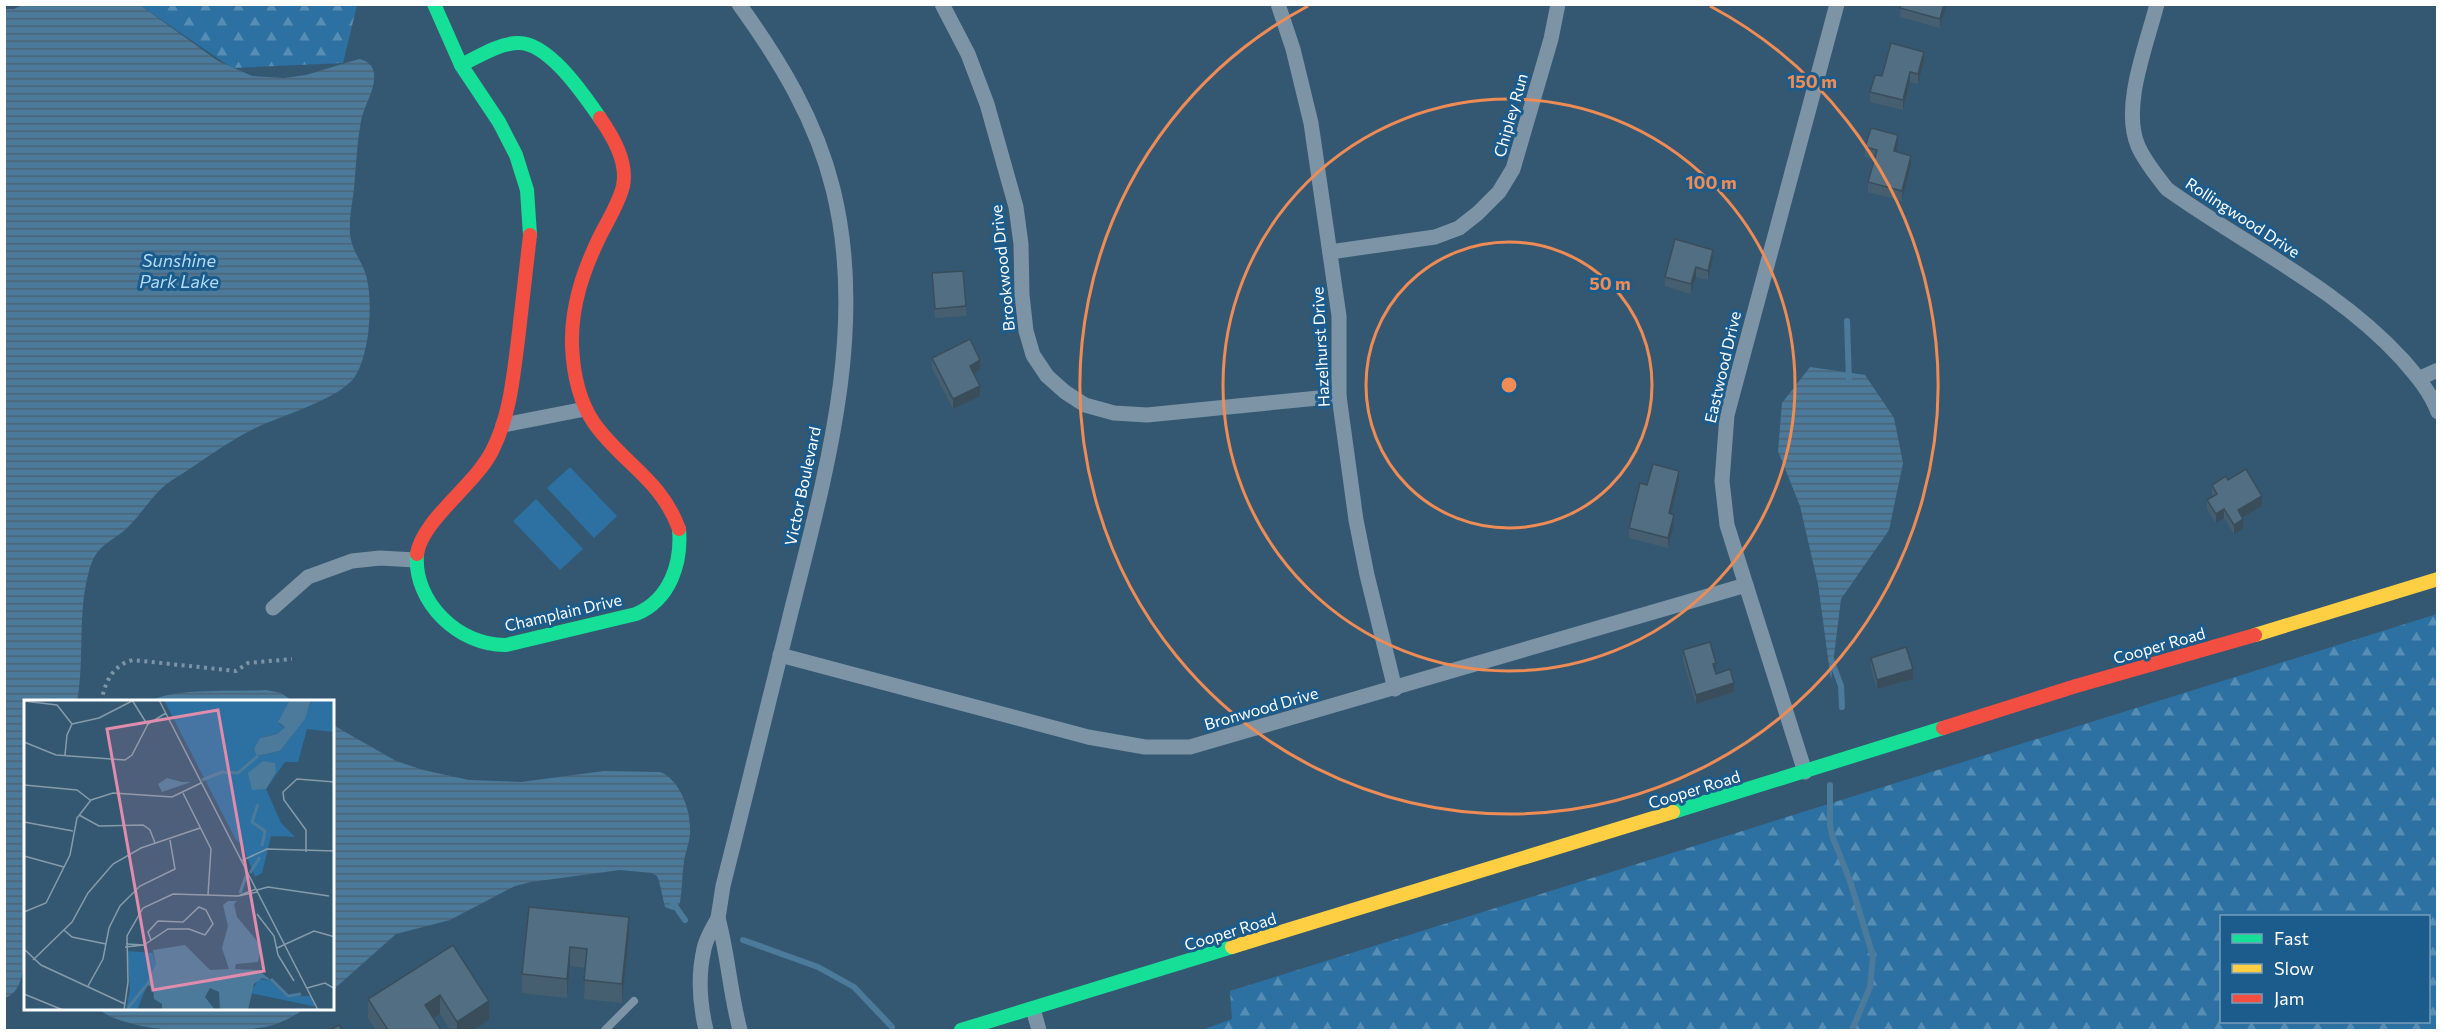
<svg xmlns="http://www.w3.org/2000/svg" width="2442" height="1035" font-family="Commissioner,sans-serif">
<defs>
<pattern id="forest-firs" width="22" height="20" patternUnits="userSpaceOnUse" patternTransform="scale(1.5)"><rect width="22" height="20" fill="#2c71a1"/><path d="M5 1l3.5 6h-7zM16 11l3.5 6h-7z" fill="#568db4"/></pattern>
<pattern id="water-rules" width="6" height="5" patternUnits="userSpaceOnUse" patternTransform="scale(1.5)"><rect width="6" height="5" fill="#4c7a9b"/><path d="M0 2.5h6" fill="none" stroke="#4c6374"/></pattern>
</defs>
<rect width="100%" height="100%" fill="#355872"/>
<g fill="url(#forest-firs)" fill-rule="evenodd">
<path d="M140,5H357L343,63L232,68Z"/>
<path d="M2437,614V1030H1202L1232,1019L1230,991ZM2222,916H2428V1022H2222Z"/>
</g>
<g fill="#2c71a1">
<path d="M570,467L617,516L594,538L547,488Z"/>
<path d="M536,499L583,549L560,570L513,521Z"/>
</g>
<g fill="url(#water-rules)">
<path d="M24,4L140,5L218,61L252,76L284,78L306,75L359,59C366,60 373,65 374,73C376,90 364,105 361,121C357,143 356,166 354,189C352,204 349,219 350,234C351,248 360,259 365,272C374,297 370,356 354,378C339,398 285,415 262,425C235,437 212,454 188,470C178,477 167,482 159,491C148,502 140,515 129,526C111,544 97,542 89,571C77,613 85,659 77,702H26L25,954C23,971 22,992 5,998L4,9H14Z"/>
<path d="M1810,367L1865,375L1894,418L1903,463L1889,530L1841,599L1831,680L1818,584L1800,506L1778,451L1782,403Z"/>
<path d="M266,690L281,693L294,702H149C171,687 238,692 266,690Z"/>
<path d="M333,725L396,761L423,770L469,780L521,782L604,771L660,772C679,779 690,808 690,828C691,839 686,850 684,861C682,875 682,889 680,903L673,910L665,907L659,881L657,876L652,873L620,870L531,882L515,886L450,920L396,934L333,990Z"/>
<path d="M100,1010H303C292,1017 282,1023 269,1026C231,1035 131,1035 100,1010Z"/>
</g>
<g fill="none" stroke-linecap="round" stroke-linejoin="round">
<g stroke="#4c7a9b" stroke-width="6">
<path d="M1847,321L1849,380"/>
<path d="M1831,659L1841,686L1842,707"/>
<path d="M1830,785V826L1833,838L1850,881L1873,956L1870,987L1852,1030"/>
<path d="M673,903L685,920"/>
<path d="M743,940L818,967L854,987L892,1027"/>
</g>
<path stroke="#7c94a6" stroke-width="4" stroke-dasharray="3 4.5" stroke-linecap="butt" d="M101,702C105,683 112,665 133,660L236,671L248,663L292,659"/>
<path stroke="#7c94a6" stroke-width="8" d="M605,1030L634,1001"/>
<g stroke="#7c94a6" stroke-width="15">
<path d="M942,4L968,54L987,104L1016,207L1021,244L1022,295L1026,331L1033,355L1047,376L1065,392L1085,405L1114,413L1147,415L1339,396"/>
<path d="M1278,4L1293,49L1311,123L1339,316V396L1356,520L1367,575L1395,689"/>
<path d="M2157,4C2147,44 2121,107 2138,146C2145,162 2157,176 2167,189C2245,245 2336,287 2402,359C2416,375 2430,391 2438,412"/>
<path d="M1330,252L1435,237L1459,228L1478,213L1499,192L1513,169L1551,39L1558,4"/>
<path d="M2420,378L2438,370"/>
<path d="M503,425L585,409"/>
<path d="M273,608L308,577L352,561L380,558L415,560"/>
<path d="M780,655L1088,737L1145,747H1190L1746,585"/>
<path d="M1805,772L1727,525L1722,481L1727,415L1837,4"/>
<path d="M718,918L723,886C746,795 768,704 791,612C825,476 868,330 833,189C816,120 780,61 739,4"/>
<path d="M1033,1009L1039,1030"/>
<path d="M706,1030C700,1005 698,975 704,949C706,938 713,928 718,918C728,955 730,993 740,1030"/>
</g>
<g stroke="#16e098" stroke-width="14">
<path d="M434,4L461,65L499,122L516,155L527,190L530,235"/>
<path d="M461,65C478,57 497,44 517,43C548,41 584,95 600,118"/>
<path d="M417,554C413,602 459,646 506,645L636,614C670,600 682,563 679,529"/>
<path d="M1673,812L1943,728"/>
<path d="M961,1030L1232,947"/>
</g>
<g stroke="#ffcf43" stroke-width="14">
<path d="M2255,635L2438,579"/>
<path d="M1232,947L1673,812"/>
</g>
<g stroke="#f24e42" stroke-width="14">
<path d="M600,118C613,137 628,162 623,186C619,203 608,220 600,236C583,271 571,306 572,345C573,372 579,401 594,423C622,463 661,479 679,529"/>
<path d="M417,554C422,520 475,485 492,451C510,416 513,378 518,340C522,305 526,270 530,235"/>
<path d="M1943,728L2076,686L2255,635"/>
</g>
</g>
<g fill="#465f70">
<path d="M1901,4H1947L1940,28L1900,17Z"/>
<path d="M1924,61L1918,84L1910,82L1903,110L1870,102V92L1882,76Z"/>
<path d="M1898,145L1896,152L1911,166L1902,201L1868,192V182L1875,159L1865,157V147Z"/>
<path d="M1713,259L1708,280L1696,277L1691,294L1665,286V277Z"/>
<path d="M932,273L966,306V316L935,318Z"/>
<path d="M932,358L980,370L973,374L980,396L953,409L932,368Z"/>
<path d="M2228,480L2262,506L2242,517L2243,529L2234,534L2224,518L2216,523L2207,509V500L2213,496L2212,494V485Z"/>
<path d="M1679,481L1671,514L1674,525L1668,548L1629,538V528L1647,485Z"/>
<path d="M1683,650L1716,674L1734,692L1696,704L1683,660Z"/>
<path d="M1871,658L1913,679L1877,689L1871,667Z"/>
<path d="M529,907L629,936L622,1003L584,999L586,968L570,966L567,998L522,993V974Z"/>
<path d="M453,945L489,1020L473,1030H450L440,1014L433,1018L441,1030H376L368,1018V999Z"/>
</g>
<g fill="#394d5b">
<path d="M1944,4H1947L1940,28V19Z"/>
<path d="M1924,52V61L1918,84V74Z"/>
<path d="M1910,72V82L1903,110V100Z"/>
<path d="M1898,135V145L1894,161V151Z"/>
<path d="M1911,156V166L1902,201V191Z"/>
<path d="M1713,250V259L1708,280V271Z"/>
<path d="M1696,267V277L1691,294V284Z"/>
<path d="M980,360V370L970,376V366Z"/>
<path d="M980,386V396L953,409V399Z"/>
<path d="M1679,471V481L1669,523V513Z"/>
<path d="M2262,496V506L2238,520V510Z"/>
<path d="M2224,509V518L2216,523V514Z"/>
<path d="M1674,515V525L1668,548V538Z"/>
<path d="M2243,519V529L2234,534V525Z"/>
<path d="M1716,663V672L1713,664Z"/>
<path d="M1913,669V679L1877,689V680Z"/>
<path d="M1734,683V692L1696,704V695Z"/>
<path d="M629,917V936L622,1003V984Z"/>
<path d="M570,947V966L567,998V979Z"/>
<path d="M440,995V1014L425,1024V1005Z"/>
<path d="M489,1001V1020L473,1030H457V1022Z"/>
</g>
<g fill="#516e82" stroke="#394d5b" stroke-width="1.5">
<path d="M1901,4H1944L1940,19L1900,8Z"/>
<path d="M1891,43L1924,52L1918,74L1910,72L1903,100L1870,92L1875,75L1882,76Z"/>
<path d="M1871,128L1898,135L1894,151L1911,156L1902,191L1868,182L1877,150L1865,147Z"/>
<path d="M1675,239L1713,250L1708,271L1696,267L1691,284L1665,277Z"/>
<path d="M963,271L966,306L935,309L932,273Z"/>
<path d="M970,339L980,360L970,366L980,386L953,399L932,358Z"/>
<path d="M1653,464L1679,471L1669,513L1674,515L1668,538L1629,528L1640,483L1647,485Z"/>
<path d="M2246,469L2262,496L2238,510L2243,519L2234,525L2224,509L2216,514L2207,500L2217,494L2212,485L2226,476L2228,480Z"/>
<path d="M1710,642L1716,663L1713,664L1716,674L1730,669L1734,683L1696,695L1683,650Z"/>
<path d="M1906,647L1913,669L1877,680L1871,658Z"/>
<path d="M529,907L629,917L622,984L584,980L587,949L570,947L567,979L522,974Z"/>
<path d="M453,945L489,1001L457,1022L440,995L425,1005L441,1030H388L368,999Z"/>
<path d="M339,1025L342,1030H330Z"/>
</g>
<g fill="none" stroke="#ef8b55" stroke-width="3">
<circle cx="1509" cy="385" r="143"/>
<circle cx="1509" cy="385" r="286"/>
<path d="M1710 6A429 429 0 1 1 1308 6"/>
</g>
<g text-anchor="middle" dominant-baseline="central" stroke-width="6" stroke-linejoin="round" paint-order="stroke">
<g font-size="16" fill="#fff" stroke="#1b5c8c">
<text transform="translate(1510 115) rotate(-74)">Chipley Run</text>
<text transform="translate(2243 217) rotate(33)">Rollingwood Drive</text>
<text transform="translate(1002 268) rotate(-96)">Brookwood Drive</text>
<text transform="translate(1320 347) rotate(-93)">Hazelhurst Drive</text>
<text transform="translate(1722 367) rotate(-77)">Eastwood Drive</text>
<text transform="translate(802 486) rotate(-78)">Victor Boulevard</text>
<text transform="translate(563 612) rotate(-13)">Champlain Drive</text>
<text transform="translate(2159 645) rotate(-16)">Cooper Road</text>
<text transform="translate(1261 708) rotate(-16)">Bronwood Drive</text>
<text transform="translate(1694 789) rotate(-17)">Cooper Road</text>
<text transform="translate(1230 931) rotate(-17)">Cooper Road</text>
</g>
<g font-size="18" font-style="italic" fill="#b2daf5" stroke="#1b5c8c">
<text x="179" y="260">Sunshine<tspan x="179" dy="21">Park Lake</tspan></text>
</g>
</g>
<g transform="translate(24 700)">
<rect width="310" height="310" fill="#355872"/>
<path d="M140,0H267L255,24L261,27L253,34L236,38L233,56L256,51L279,21L288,0H310V32L283,29L274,62H261L242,89L257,123L271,137L247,136L238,173L231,177L218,145L212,140ZM103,251L129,253L132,264L113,310H102L106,290ZM235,279L249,281L263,296H287L293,307L226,293Z" fill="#2c71a1"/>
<path d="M266,0H287L281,19L256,51L233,56L230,49L236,38L253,34L261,27L254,22ZM239,61L251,63L252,72L242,89L228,90L224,73ZM143,78L158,82H167L138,92L134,84ZM204,201H213L210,204L213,217L233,241L236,251L234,262L212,264L211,269L234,270L248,281L238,278L230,284L224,310H196L195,292L186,288L181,297L191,310L138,309V304L130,299L129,288L122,284L132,264L129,250L161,245L186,270L205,269L198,248L204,226L199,205Z" fill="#4c7a9b"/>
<path fill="none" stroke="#4c7a9b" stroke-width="3" d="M178,80L198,72L214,73L234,56M234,104L228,122L241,131L238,146M226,173L236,157M216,193L222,176M247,279L264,296L277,294M104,308L124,283"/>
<path fill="none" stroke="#869baa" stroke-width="1.5" d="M108,0L123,24M135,0L294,310M0,1L33,5L48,24M48,24L75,18L108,1M0,42L32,55L101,60L108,55L124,24L142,13M41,55L43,35L48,24M0,85L53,90L66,100M159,93L187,149L184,195M55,115L75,126L119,125L126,130L131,143M0,122L49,131M282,152V130L260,100L259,92L273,79L311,82M0,156L40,167M217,161L243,149L311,151M232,189L214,196L233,192M233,190L244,187L305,196M0,212L22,203L46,155L53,118L67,100L89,93L148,97L177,83M233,214L250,236L254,255L270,281M40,230L48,237L82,244M127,240L124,232L134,221L159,222L175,207L182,210L189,224L181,235M120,245L144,229H165L181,235M101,247L120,245L102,244M253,248L290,231L311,237M0,249L17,265L101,304M9,260L48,222L64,193L89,164L117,148L176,128M64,286L79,259L85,228L96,206L116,186L151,169L146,140M283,288L301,283L311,289M0,294L39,310M100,310L104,282L103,236L119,208L149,194L214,196"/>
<path fill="#e08cad" fill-opacity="0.15" stroke="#e08cad" stroke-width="3" d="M194,10L240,271L129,290L83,29Z"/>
<rect width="310" height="310" fill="none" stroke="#fff" stroke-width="3"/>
</g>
<circle cx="1509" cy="385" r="9" fill="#ef8b55" stroke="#1b5c8c" stroke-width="3"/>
<g font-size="18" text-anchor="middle" font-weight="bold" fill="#ef8b55" stroke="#1b5c8c" stroke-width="6" stroke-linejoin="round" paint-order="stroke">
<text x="1812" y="88">150 m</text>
<text x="1711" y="189">100 m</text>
<text x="1610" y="290">50 m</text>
</g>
<rect width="2442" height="1035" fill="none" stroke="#ffffff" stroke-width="12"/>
<rect x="2220" y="915" width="210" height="108" fill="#1b5c8c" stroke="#769dba" stroke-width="1.5"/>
<rect x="2232" y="934" width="30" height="9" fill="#16e098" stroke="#769dba" stroke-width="1.5"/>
<text x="2274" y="945" font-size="18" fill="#ffffff">Fast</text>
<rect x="2232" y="964" width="30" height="9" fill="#ffcf43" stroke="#769dba" stroke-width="1.5"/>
<text x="2274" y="975" font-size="18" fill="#ffffff">Slow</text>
<rect x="2232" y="994" width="30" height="9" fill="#f24e42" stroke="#769dba" stroke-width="1.5"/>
<text x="2274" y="1005" font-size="18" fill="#ffffff">Jam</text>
</svg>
